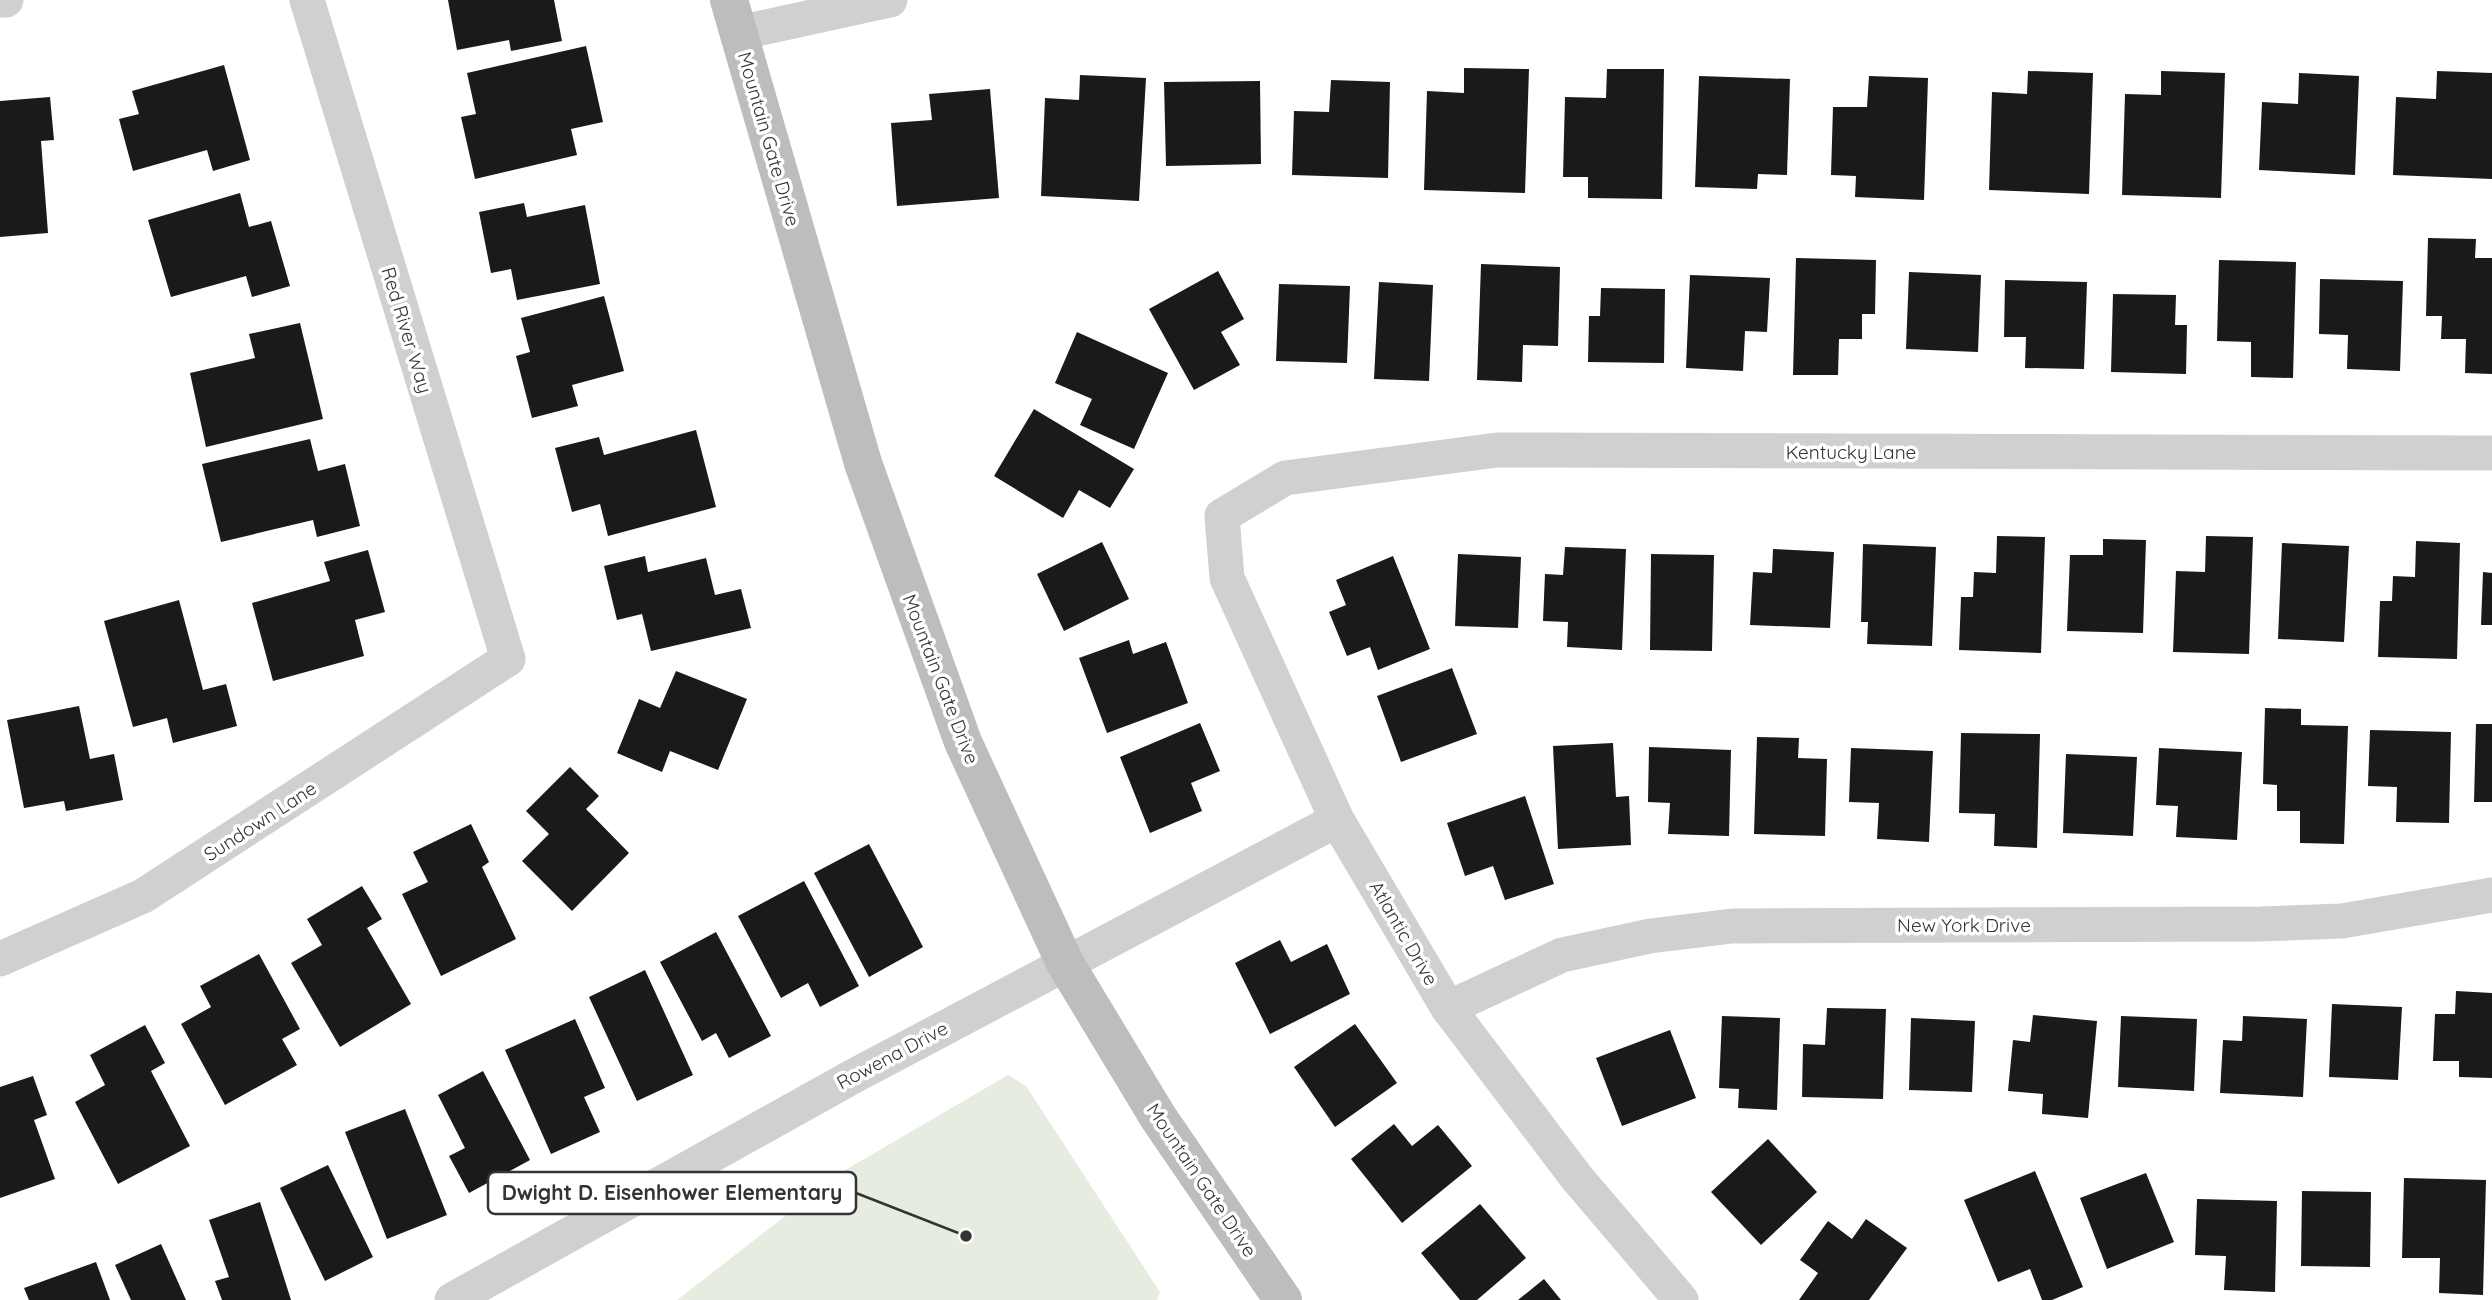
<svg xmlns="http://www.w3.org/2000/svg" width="2492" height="1300" font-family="Quicksand,sans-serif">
<rect width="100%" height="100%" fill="#fff"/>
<path fill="#e6ecdf" d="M1008,1075L1026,1086L1160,1292L1157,1300H677L842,1172Z"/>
<g fill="#1a1a1a">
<path d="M448,0H554L562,41L511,51L509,40L457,50Z"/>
<path d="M586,46L603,122L571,129L577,155L475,179L461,117L476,114L467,73Z"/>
<path d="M224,65L250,160L213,171L207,150L133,171L119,119L139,114L132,91Z"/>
<path d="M1464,68L1529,69L1525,193L1424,190L1427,91L1464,93Z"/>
<path d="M1607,69H1664L1662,199L1588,198V177H1563L1565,97L1606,98Z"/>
<path d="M2028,71L2093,73L2089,194L1989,190L1992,92L2027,94Z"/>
<path d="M2161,71L2225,73L2221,198L2122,195L2125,94L2161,95Z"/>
<path d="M2437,71L2492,73V179L2393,175L2396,97L2436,99Z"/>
<path d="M2299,73L2359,76L2355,175L2259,170L2262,102L2298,104Z"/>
<path d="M1080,75L1146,78L1139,201L1041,196L1045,98L1079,100Z"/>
<path d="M1699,76L1790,79L1787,175L1758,174L1757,189L1695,187Z"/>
<path d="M1869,76L1928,78L1924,200L1855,197L1856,176L1831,175L1833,107H1867Z"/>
<path d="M1331,80L1390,82L1388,178L1292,175L1294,111L1329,112Z"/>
<path d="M1260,81L1261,164L1166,166L1164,82Z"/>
<path d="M990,89L999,198L897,206L891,123L932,120L929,94Z"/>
<path d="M50,97L54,140L41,141L48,233L0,237V101Z"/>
<path d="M240,193L249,227L271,221L290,286L252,297L246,276L171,297L148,220Z"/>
<path d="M524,203L527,217L585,205L600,284L517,300L511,269L491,273L479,212Z"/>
<path d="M2428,238L2476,239L2475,258H2492V374L2465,373L2466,339H2441L2442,316H2426Z"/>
<path d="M1796,258L1876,260L1875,314H1862V339H1839L1838,375H1793Z"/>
<path d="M2219,260L2296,262L2293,378L2251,377V342L2217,341Z"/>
<path d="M1481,264L1560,267L1558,346L1523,345L1522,382L1477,380Z"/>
<path d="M1218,271L1244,319L1221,332L1240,365L1194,390L1149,309Z"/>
<path d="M1909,272L1981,275L1978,352L1906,349Z"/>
<path d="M1690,275L1770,278L1767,332L1745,331L1743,371L1686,368Z"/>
<path d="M2320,279L2403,281L2400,371L2347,369L2348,335L2319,334Z"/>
<path d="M2005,280L2087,282L2084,369L2025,368L2026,337H2004Z"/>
<path d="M1379,282L1433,285L1429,381L1374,379Z"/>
<path d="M1279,284L1350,286L1347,363L1276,361Z"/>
<path d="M1601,288L1665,289L1664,363L1588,362L1589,316H1600Z"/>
<path d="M2113,294L2176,295L2175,325H2187L2186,374L2111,372Z"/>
<path d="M604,296L624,371L572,385L578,406L532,418L516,356L530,352L521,318Z"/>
<path d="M300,323L323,419L206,447L190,373L255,358L249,334Z"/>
<path d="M1077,332L1168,373L1134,449L1080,425L1092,399L1055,383Z"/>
<path d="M1034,409L1134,469L1110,508L1079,490L1063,518L994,476Z"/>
<path d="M696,430L716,507L608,536L600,504L572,512L555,448L599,437L604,455Z"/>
<path d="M310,439L318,471L345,464L360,526L317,537L313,520L221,542L202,464Z"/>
<path d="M1997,536L2045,537L2041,653L1959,650L1961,597H1973L1974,572L1996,573Z"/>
<path d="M2206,536L2253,537L2249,654L2173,652L2176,571L2205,572Z"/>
<path d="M2103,539L2146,540L2143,633L2067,631L2070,555H2103Z"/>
<path d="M2416,541L2460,543L2457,659L2378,657L2380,601H2392L2393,576L2415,577Z"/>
<path d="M1102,542L1129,599L1064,631L1037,574Z"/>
<path d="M2282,543L2349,546L2344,642L2278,639Z"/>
<path d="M1863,544L1936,547L1932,646L1867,644L1868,622H1861Z"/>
<path d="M1565,547L1626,549L1622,650L1567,647L1568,622L1543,621L1545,574L1563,575Z"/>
<path d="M1773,549L1834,552L1830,628L1750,625L1753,572L1772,573Z"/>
<path d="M368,550L385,612L355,620L364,656L273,681L252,603L330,581L324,562Z"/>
<path d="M1458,554L1521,557L1518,628L1455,626Z"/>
<path d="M1651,554L1714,555L1712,651L1650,650Z"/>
<path d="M645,556L648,572L706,558L715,595L741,589L751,628L651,651L642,614L617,620L604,566Z"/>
<path d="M1393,556L1430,649L1378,670L1370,647L1347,656L1329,612L1346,605L1336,580Z"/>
<path d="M2483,572L2492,573V625H2481Z"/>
<path d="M179,600L203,690L226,684L237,726L173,743L167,718L133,727L104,621Z"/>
<path d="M1129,640L1133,654L1166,642L1188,703L1107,733L1079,658Z"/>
<path d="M1452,668L1477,734L1401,762L1377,696Z"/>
<path d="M676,671L747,699L718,770L670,751L662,772L617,753L639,699L660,708Z"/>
<path d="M79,706L90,759L114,754L123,800L66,811L64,801L24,808L7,720Z"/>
<path d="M2265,708L2301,709V725L2348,726L2344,844L2300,843V811H2277V785L2263,784Z"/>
<path d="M1200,723L1220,771L1191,783L1202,811L1150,833L1120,757Z"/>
<path d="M2476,724H2492V802H2474Z"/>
<path d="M2370,730L2451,732L2449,823L2396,822L2397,787L2368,786Z"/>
<path d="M1961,733L2040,734L2037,848L1994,846L1995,814L1959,813Z"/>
<path d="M1757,737L1799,738L1798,758L1827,759L1825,836L1754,834Z"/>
<path d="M1613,743L1616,797L1629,796L1631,845L1558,849L1553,746Z"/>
<path d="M1649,747L1731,750L1729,836L1668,834L1670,803L1648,802Z"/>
<path d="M1851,748L1933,751L1929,842L1877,839L1879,803L1849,802Z"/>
<path d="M2159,748L2242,752L2237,840L2176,837L2178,806L2156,805Z"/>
<path d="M2066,754L2137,757L2133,836L2063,833Z"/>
<path d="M570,767L599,796L586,809L629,853L572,911L522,861L549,834L526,811Z"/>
<path d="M1525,796L1554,884L1505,900L1493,866L1465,876L1447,823Z"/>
<path d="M471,824L489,862L482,867L516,939L441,976L402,894L428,882L413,852Z"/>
<path d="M869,844L923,947L869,977L814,873Z"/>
<path d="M804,881L859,986L820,1007L808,983L781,998L738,916Z"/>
<path d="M362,886L382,919L367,928L411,1004L340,1047L291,963L322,945L307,919Z"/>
<path d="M716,932L771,1036L729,1058L716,1033L702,1041L660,962Z"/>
<path d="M1280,940L1291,962L1327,944L1350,994L1270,1034L1235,963Z"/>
<path d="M259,954L300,1029L282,1039L297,1065L225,1105L181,1024L211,1007L200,986Z"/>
<path d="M645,970L693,1075L637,1101L589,997Z"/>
<path d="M2456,991L2492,993V1078L2459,1077V1061H2433L2435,1014H2455Z"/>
<path d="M2332,1004L2402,1007L2398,1080L2329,1077Z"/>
<path d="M1827,1008L1886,1009L1883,1099L1802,1097L1803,1044L1825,1045Z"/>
<path d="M2033,1015L2097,1021L2088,1118L2042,1114L2043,1094L2008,1091L2013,1040L2030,1042Z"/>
<path d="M1722,1016L1780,1018L1777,1110L1738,1108L1739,1089L1719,1088Z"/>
<path d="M2121,1016L2197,1019L2194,1091L2118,1087Z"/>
<path d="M2243,1016L2307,1019L2303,1097L2220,1093L2223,1040L2242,1041Z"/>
<path d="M1911,1018L1975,1021L1972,1092L1909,1090Z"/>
<path d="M575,1019L605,1088L584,1097L600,1132L551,1154L505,1050Z"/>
<path d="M1355,1024L1397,1083L1335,1127L1294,1067Z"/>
<path d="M145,1025L165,1063L151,1071L190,1146L118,1184L75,1102L105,1085L90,1055Z"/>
<path d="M1670,1030L1696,1098L1622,1126L1596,1058Z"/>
<path d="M483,1071L530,1160L469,1193L449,1156L465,1148L438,1095Z"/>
<path d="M33,1076L47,1115L34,1120L55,1179L0,1198V1087Z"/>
<path d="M405,1109L447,1215L387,1239L345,1132Z"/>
<path d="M1394,1124L1412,1146L1438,1125L1472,1166L1402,1223L1351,1159Z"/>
<path d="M1768,1139L1817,1192L1761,1245L1711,1192Z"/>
<path d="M328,1165L373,1257L325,1281L280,1188Z"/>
<path d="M2035,1171L2083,1287L2052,1300H2042L2030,1269L1998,1282L1964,1200Z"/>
<path d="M2146,1173L2174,1242L2107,1269L2080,1198Z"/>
<path d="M2404,1178L2486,1180L2483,1295L2439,1293L2440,1258H2402Z"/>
<path d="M2302,1191L2371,1192L2370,1267L2301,1266Z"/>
<path d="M2197,1199L2277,1201L2275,1292L2224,1290L2226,1256L2195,1255Z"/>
<path d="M260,1202L291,1300H222L215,1281L229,1277L209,1220Z"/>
<path d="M1480,1204L1526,1258L1477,1300H1460L1421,1253Z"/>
<path d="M1866,1219L1907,1248L1869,1300H1799L1818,1273L1800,1260L1828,1221L1852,1239Z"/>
<path d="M161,1244L186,1300H131L115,1265Z"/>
<path d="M96,1262L110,1300H29L24,1288Z"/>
<path d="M1544,1279L1561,1300H1518Z"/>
</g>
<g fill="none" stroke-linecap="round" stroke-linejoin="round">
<g stroke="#d0d0d0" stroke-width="35">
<path d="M0,0H6"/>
<path d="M738,33L890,0"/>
<path d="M0,959L143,896L508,659L307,0"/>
<path d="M1448,1008L1562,955L1650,936L1732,926L2260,924L2342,921L2492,895"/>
<path d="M452,1300L852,1077L1337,820"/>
<path d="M1681,1300L1577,1178L1448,1008L1337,820L1227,578L1222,516L1285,478L1497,450L2492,453"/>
</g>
<path stroke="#bdbdbd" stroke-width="38" d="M729,0L863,463L963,742L1065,963L1158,1117L1283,1300"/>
</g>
<g text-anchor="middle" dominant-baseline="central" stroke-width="7" stroke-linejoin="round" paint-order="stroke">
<g font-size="19" fill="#333" stroke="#fff">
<text transform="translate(769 139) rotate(74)">Mountain Gate Drive</text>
<text transform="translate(407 330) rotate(73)">Red River Way</text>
<text x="1851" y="452">Kentucky Lane</text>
<text transform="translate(941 679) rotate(69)">Mountain Gate Drive</text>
<text transform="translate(260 821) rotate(-33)">Sundown Lane</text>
<text x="1964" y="925">New York Drive</text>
<text transform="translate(1404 933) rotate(60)">Atlantic Drive</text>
<text transform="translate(892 1055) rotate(-28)">Rowena Drive</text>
<text transform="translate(1202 1180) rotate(56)">Mountain Gate Drive</text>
</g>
</g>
<path fill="none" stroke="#333" stroke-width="2.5" d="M966 1236L856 1193"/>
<circle fill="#333" stroke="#fff" stroke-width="2.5" cx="966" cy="1236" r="7"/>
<rect fill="#fff" stroke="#333" stroke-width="2.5" x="488" y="1172" width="368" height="42" rx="7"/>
<g font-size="21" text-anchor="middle" font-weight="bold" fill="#333">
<text x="672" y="1200">Dwight D. Eisenhower Elementary</text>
</g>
</svg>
